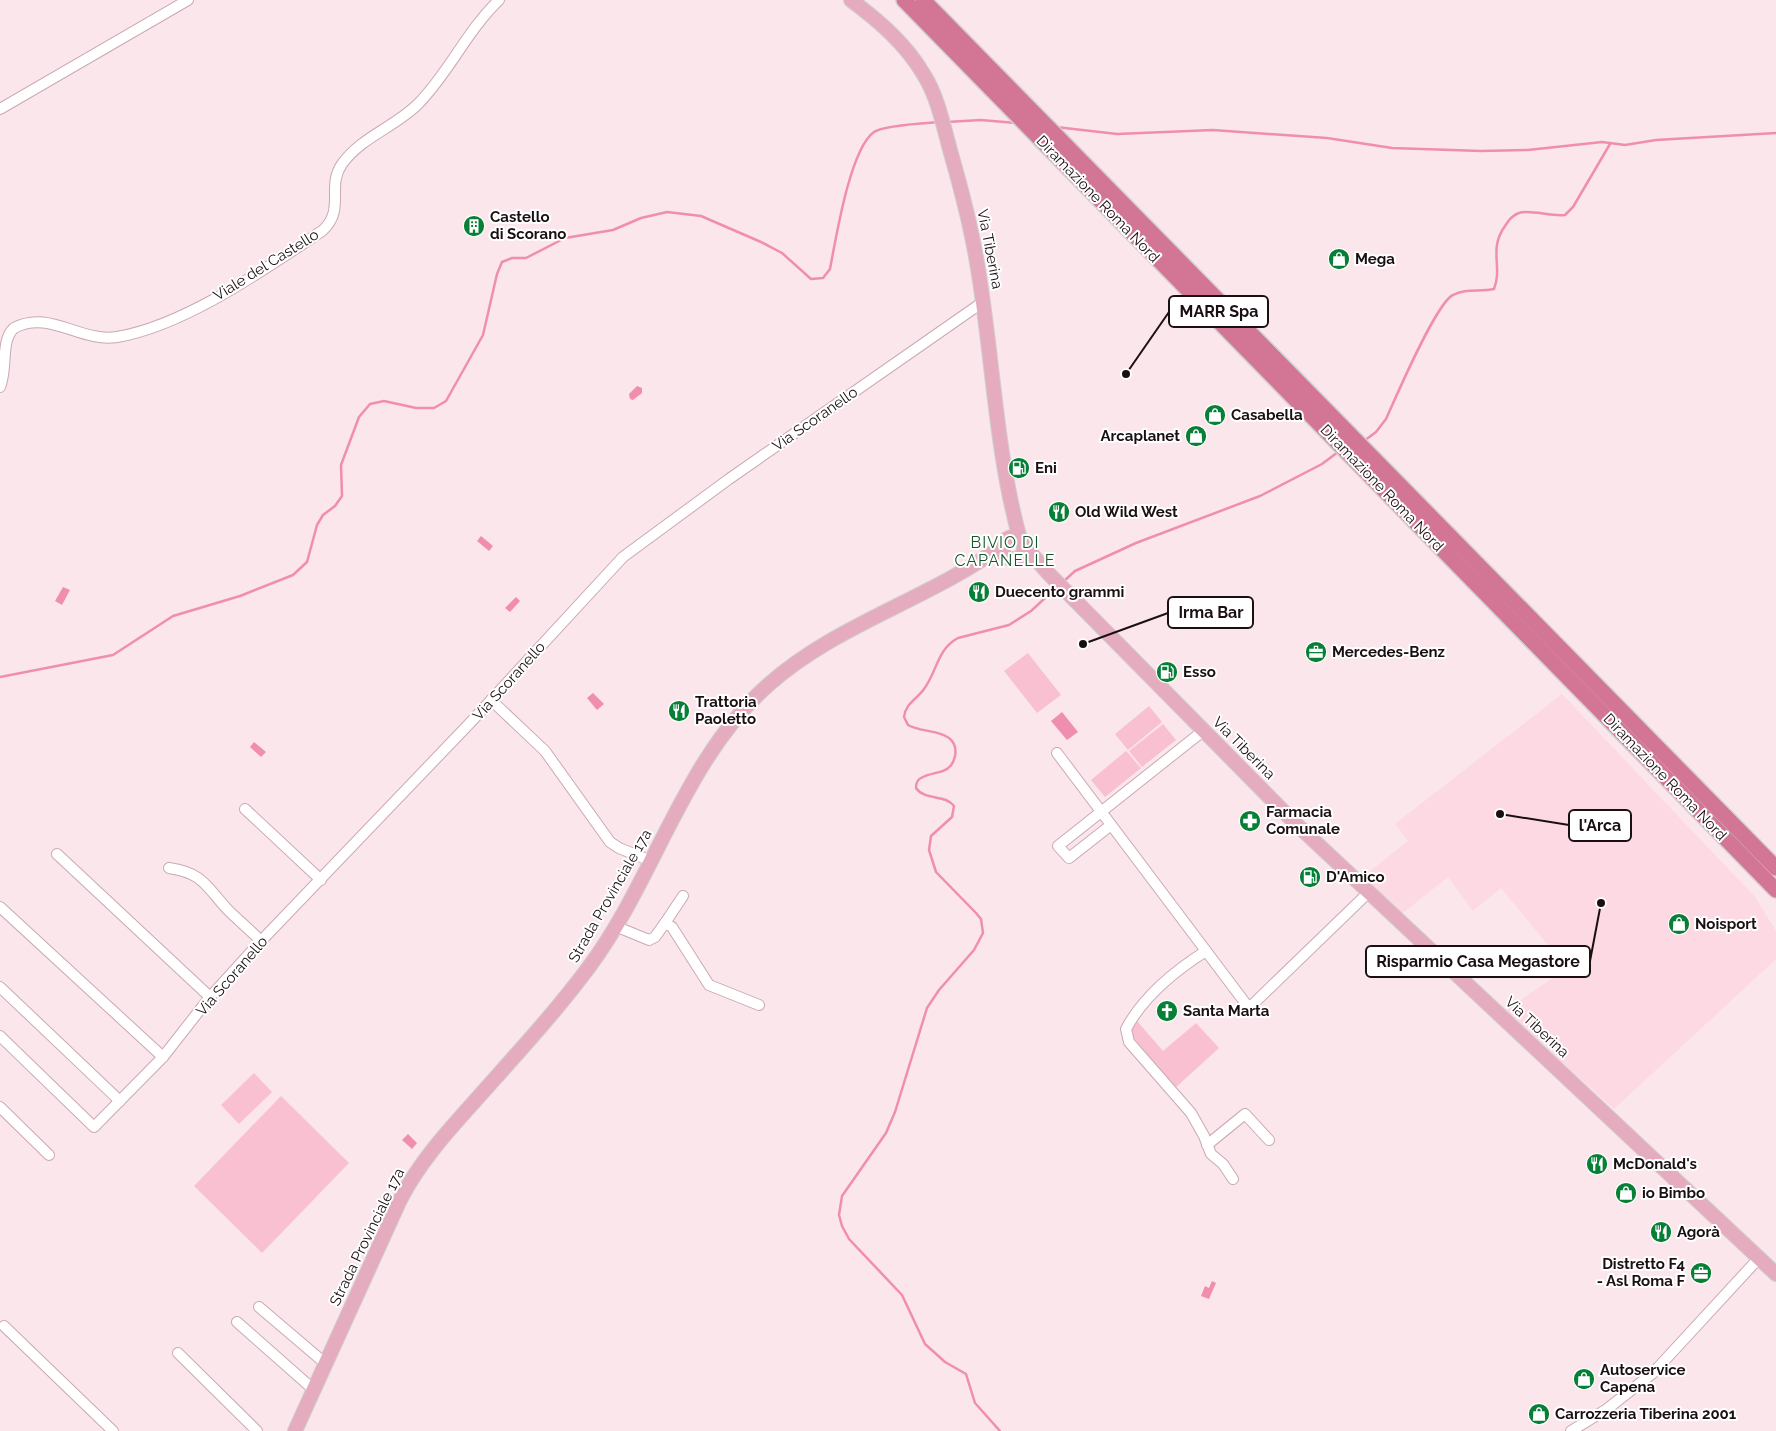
<svg xmlns="http://www.w3.org/2000/svg" width="1776" height="1431" font-family="Raleway,sans-serif">
<rect width="100%" height="100%" fill="#fbe6eb"/>
<path fill="#fcd9e3" d="M1562,694L1755,897L1776,931V959L1614,1109L1505,1011L1567,968L1501,888L1473,911L1448,877L1399,916L1361,878L1408,841L1395,824Z"/>
<g fill="#f9c0d1">
<path d="M1028,653L1061,695L1037,713L1004,671Z"/>
<path d="M1149,706L1162,722L1128,750L1115,734Z"/>
<path d="M1163,724L1176,740L1142,767L1129,751Z"/>
<path d="M1126,751L1141,768L1105,797L1091,780Z"/>
<path d="M1137,1021L1163,1051L1196,1023L1219,1048L1175,1088L1129,1032Z"/>
<path d="M254,1073L272,1092L239,1124L221,1105Z"/>
<path d="M281,1096L349,1163L262,1253L194,1186Z"/>
</g>
<g fill="#f08eaf">
<path d="M637,386L642,388V393L633,400L630,399L629,394Z"/>
<path d="M481,536L493,546L489,551L477,541Z"/>
<path d="M63,587L70,590L62,605L55,601Z"/>
<path d="M516,597L520,601L510,612L505,608Z"/>
<path d="M593,693L604,704L597,710L587,698Z"/>
<path d="M1062,712L1078,732L1067,740L1051,721Z"/>
<path d="M254,742L266,752L261,757L250,747Z"/>
<path d="M408,1134L417,1143L412,1149L402,1140Z"/>
<path d="M1212,1281L1216,1283L1209,1299L1201,1296L1205,1286L1209,1288Z"/>
</g>
<g fill="none" stroke-linecap="round" stroke-linejoin="round">
<g stroke="#f08eaf" stroke-width="2.5">
<path d="M947,122L981,120L1016,123"/>
<path d="M1056,127L1117,134L1213,130L1327,138L1392,148L1481,151L1528,150L1602,142L1625,145L1656,140L1776,133"/>
<path d="M1364,441L1376,432L1386,419C1396,397 1436,303 1453,295C1465,288 1480,292 1494,289C1503,266 1488,250 1505,226C1508,221 1513,215 1519,213C1530,209 1551,217 1565,215L1573,207L1610,144"/>
<path d="M1064,581L1075,571L1136,543L1260,496L1322,464L1338,452"/>
<path d="M0,677L113,655L173,616L240,596L293,575L307,562L317,525L323,515L335,506L342,496L341,465L359,417L370,404L384,401L416,408H434L446,401L483,335L497,274L502,262L512,258H526L565,238L613,230L641,218L667,212L701,216L761,242L782,253L811,279L823,278L830,269C836,238 850,149 874,132C884,125 926,123 939,122"/>
<path d="M1000,1431L975,1403L966,1374L945,1362L925,1344L902,1295L849,1239L842,1226L839,1215L842,1196L886,1133L895,1112L927,1008L939,990L974,950L983,933L981,919L976,913L936,872L929,850L931,836L952,817L954,806C945,794 925,801 916,788C916,783 917,780 921,778C934,770 951,776 955,756C956,751 955,745 952,741C943,730 920,732 908,725L904,717C905,704 917,699 924,689C937,672 937,649 958,638L1009,625L1031,611L1056,588"/>
</g>
<g stroke="#caa9b2" stroke-width="12">
<g id="minor">
<path d="M0,109L188,0"/>
<path d="M0,387C8,368 0,341 14,328C49,309 81,343 117,337C184,326 265,269 322,231C346,210 326,187 342,164C361,137 397,126 419,103C450,71 466,32 499,0"/>
<path d="M491,700L545,751L610,842L619,848L651,861"/>
<path d="M1057,753L1249,1008L1369,892"/>
<path d="M245,809L321,880"/>
<path d="M1111,825L1069,858L1058,846L1203,731"/>
<path d="M57,854L210,997"/>
<path d="M169,868C203,873 206,886 227,909C238,920 250,930 261,941"/>
<path d="M0,907L163,1057"/>
<path d="M665,923L683,896"/>
<path d="M615,926L649,940L655,937L665,923L672,927L709,985L759,1005"/>
<path d="M1206,951C1176,970 1143,997 1126,1029L1129,1042L1191,1113L1204,1136L1211,1154L1223,1164L1233,1179"/>
<path d="M0,987L120,1101"/>
<path d="M0,1036L94,1127L163,1057L210,997L261,941L469,724L623,557L729,479L983,302"/>
<path d="M0,1107L49,1155"/>
<path d="M1207,1145L1245,1114L1269,1140"/>
<path d="M259,1307L326,1364"/>
<path d="M237,1322L314,1390"/>
<path d="M4,1326L113,1431"/>
<path d="M178,1353L257,1431"/>
<path d="M1571,1431L1607,1409L1653,1373L1759,1258"/>
</g>
</g>
<g stroke="#d1cfd0" stroke-width="16">
<g id="major">
<path d="M851,0C879,21 906,44 924,75C939,99 944,130 952,157C962,192 971,227 977,263C993,355 995,449 1020,539"/>
<circle cx="1013" cy="548" r="11"/>
<path d="M1024,545L1048,573L1293,821L1776,1274"/>
<path d="M295,1431L400,1200C419,1163 446,1133 474,1102C513,1058 554,1014 589,967C655,878 683,761 767,686C836,624 928,600 1002,546"/>
</g>
</g>
<g stroke="#d1cfd0" stroke-width="18">
<g id="highway">
<path d="M904,0L1776,890"/>
<path d="M923,0L1776,868"/>
</g>
</g>
<use href="#minor" stroke="#fff" stroke-width="10"/>
<use href="#major" stroke="#e5acbf" stroke-width="14"/>
<use href="#highway" stroke="#d37595" stroke-width="15"/>
</g>
<defs>
<g id="building-disc" transform="scale(1.125)"><circle r="9.5" fill="#087f37" stroke="#fff"/><path d="M-4-6H4V6H1V3H-1V6H-4ZM-2.5-4.3h1.7v1.8h-1.7ZM.8-4.3h1.7v1.8H.8ZM-2.5-1h1.7V.8h-1.7ZM.8-1h1.7V.8H.8Z" fill="#fff"/></g>
<g id="shop-disc" transform="scale(1.125)"><circle r="9.5" fill="#087f37" stroke="#fff"/><path d="M-5-2.5h2.3a2.7 3.5 0 0 1 5.4 0H5L5.5 6h-11ZM-1.5-2.5h3a1.5 2.3 0 0 0-3 0Z" fill="#fff"/></g>
<g id="fuel-disc" transform="scale(1.125)"><circle r="9.5" fill="#087f37" stroke="#fff"/><path d="M-5.5-6h7V0h2V4h1.3V-2.5L3-4.5l.8-.8L6-3V5H2.5V1h-1V6h-7ZM-4.2-4.7v3.2H.2V-4.7Z" fill="#fff"/></g>
<g id="restaurant-disc" transform="scale(1.125)"><circle r="9.5" fill="#087f37" stroke="#fff"/><path d="M-5-6h1v4h1v-4h1v4h1v-4h1v5L-1.5 .5V6h-2V.5L-5-1ZM5-6V6H3V1.5H1.5Q1.5-4 5-6Z" fill="#fff"/></g>
<g id="office-disc" transform="scale(1.125)"><circle r="9.5" fill="#087f37" stroke="#fff"/><path d="M-6-3h4V-5.5h4V-3h4V5H-6ZM-1-4.5V-3h2v-1.5ZM-6 0V1H6V0Z" fill="#fff"/></g>
<g id="pharmacy-disc" transform="scale(1.125)"><circle r="9.5" fill="#087f37" stroke="#fff"/><path d="M-2-6h4v4h4v4h-4v4h-4v-4h-4v-4h4Z" fill="#fff"/></g>
<g id="church-disc" transform="scale(1.125)"><circle r="9.5" fill="#087f37" stroke="#fff"/><path d="M-1.2-6h2.4v3.5h3.3v2.4h-3.3V6h-2.4V-.1h-3.3v-2.4h3.3Z" fill="#fff"/></g>
</defs>
<g fill-rule="evenodd">
<use href="#building-disc" x="474" y="226"/>
<use href="#shop-disc" x="1339" y="259"/>
<use href="#shop-disc" x="1215" y="415"/>
<use href="#shop-disc" x="1196" y="436"/>
<use href="#fuel-disc" x="1019" y="468"/>
<use href="#restaurant-disc" x="1059" y="512"/>
<use href="#restaurant-disc" x="979" y="592"/>
<use href="#office-disc" x="1316" y="652"/>
<use href="#fuel-disc" x="1167" y="672"/>
<use href="#restaurant-disc" x="679" y="711"/>
<use href="#pharmacy-disc" x="1250" y="821"/>
<use href="#fuel-disc" x="1310" y="877"/>
<use href="#shop-disc" x="1679" y="924"/>
<use href="#church-disc" x="1167" y="1011"/>
<use href="#restaurant-disc" x="1597" y="1164"/>
<use href="#shop-disc" x="1626" y="1193"/>
<use href="#restaurant-disc" x="1661" y="1232"/>
<use href="#office-disc" x="1701" y="1273"/>
<use href="#shop-disc" x="1584" y="1379"/>
<use href="#shop-disc" x="1539" y="1414"/>
</g>
<g text-anchor="middle" dominant-baseline="central" stroke-width="4" stroke-linejoin="round" paint-order="stroke">
<g font-size="15" fill="#1a0f12" stroke="#fff">
<text transform="translate(1098 199) rotate(46)">Diramazione Roma Nord</text>
<text transform="translate(990 249) rotate(79)">Via Tiberina</text>
<text transform="translate(266 265) rotate(-32)">Viale del Castello</text>
<text transform="translate(815 419) rotate(-35)">Via Scoranello</text>
<text transform="translate(1382 488) rotate(46)">Diramazione Roma Nord</text>
<text transform="translate(509 681) rotate(-48)">Via Scoranello</text>
<text transform="translate(1244 748) rotate(45)">Via Tiberina</text>
<text transform="translate(1665 777) rotate(46)">Diramazione Roma Nord</text>
<text transform="translate(610 896) rotate(-60)">Strada Provinciale 17a</text>
<text transform="translate(232 976) rotate(-49)">Via Scoranello</text>
<text transform="translate(1537 1027) rotate(43)">Via Tiberina</text>
<text transform="translate(367 1237) rotate(-64)">Strada Provinciale 17a</text>
</g>
<g font-size="15" font-weight="bold" fill="#1a0f12" stroke="#fff" text-anchor="start">
<text x="490" y="217">Castello<tspan x="490" dy="17">di Scorano</tspan></text>
<text x="1355" y="259">Mega</text>
<text x="1231" y="415">Casabella</text>
<text x="1180" y="436" text-anchor="end">Arcaplanet</text>
<text x="1035" y="468">Eni</text>
<text x="1075" y="512">Old Wild West</text>
<text x="995" y="592">Duecento grammi</text>
<text x="1332" y="652">Mercedes-Benz</text>
<text x="1183" y="672">Esso</text>
<text x="695" y="702">Trattoria<tspan x="695" dy="17">Paoletto</tspan></text>
<text x="1266" y="812">Farmacia<tspan x="1266" dy="17">Comunale</tspan></text>
<text x="1326" y="877">D'Amico</text>
<text x="1695" y="924">Noisport</text>
<text x="1183" y="1011">Santa Marta</text>
<text x="1613" y="1164">McDonald's</text>
<text x="1642" y="1193">io Bimbo</text>
<text x="1677" y="1232">Agorà</text>
<text x="1685" y="1264" text-anchor="end">Distretto F4<tspan x="1685" dy="17">- Asl Roma F</tspan></text>
<text x="1600" y="1370">Autoservice<tspan x="1600" dy="17">Capena</tspan></text>
<text x="1555" y="1414">Carrozzeria Tiberina 2001</text>
</g>
<g font-size="16" letter-spacing="1" fill="#155729" stroke="#fff">
<text x="1005" y="542">BIVIO DI<tspan x="1005" dy="18">CAPANELLE</tspan></text>
</g>
</g>
<path fill="none" stroke="#1a0f12" stroke-width="2" d="M1126 374L1169 312M1083 644L1168 613M1500 814L1569 825M1601 903L1590 961"/>
<g fill="#1a0f12" stroke="#fff" stroke-width="2">
<circle cx="1126" cy="374" r="5"/>
<circle cx="1083" cy="644" r="5"/>
<circle cx="1500" cy="814" r="5"/>
<circle cx="1601" cy="903" r="5"/>
</g>
<g fill="#fff" stroke="#1a0f12" stroke-width="2">
<rect x="1169" y="296" width="99" height="31" rx="5"/>
<rect x="1168" y="597" width="85" height="31" rx="5"/>
<rect x="1569" y="810" width="62" height="31" rx="5"/>
<rect x="1366" y="946" width="224" height="31" rx="5"/>
</g>
<g font-size="16" text-anchor="middle" font-weight="bold" fill="#1a0f12">
<text x="1219" y="317">MARR Spa</text>
<text x="1211" y="618">Irma Bar</text>
<text x="1600" y="831">l'Arca</text>
<text x="1478" y="967">Risparmio Casa Megastore</text>
</g>
</svg>
